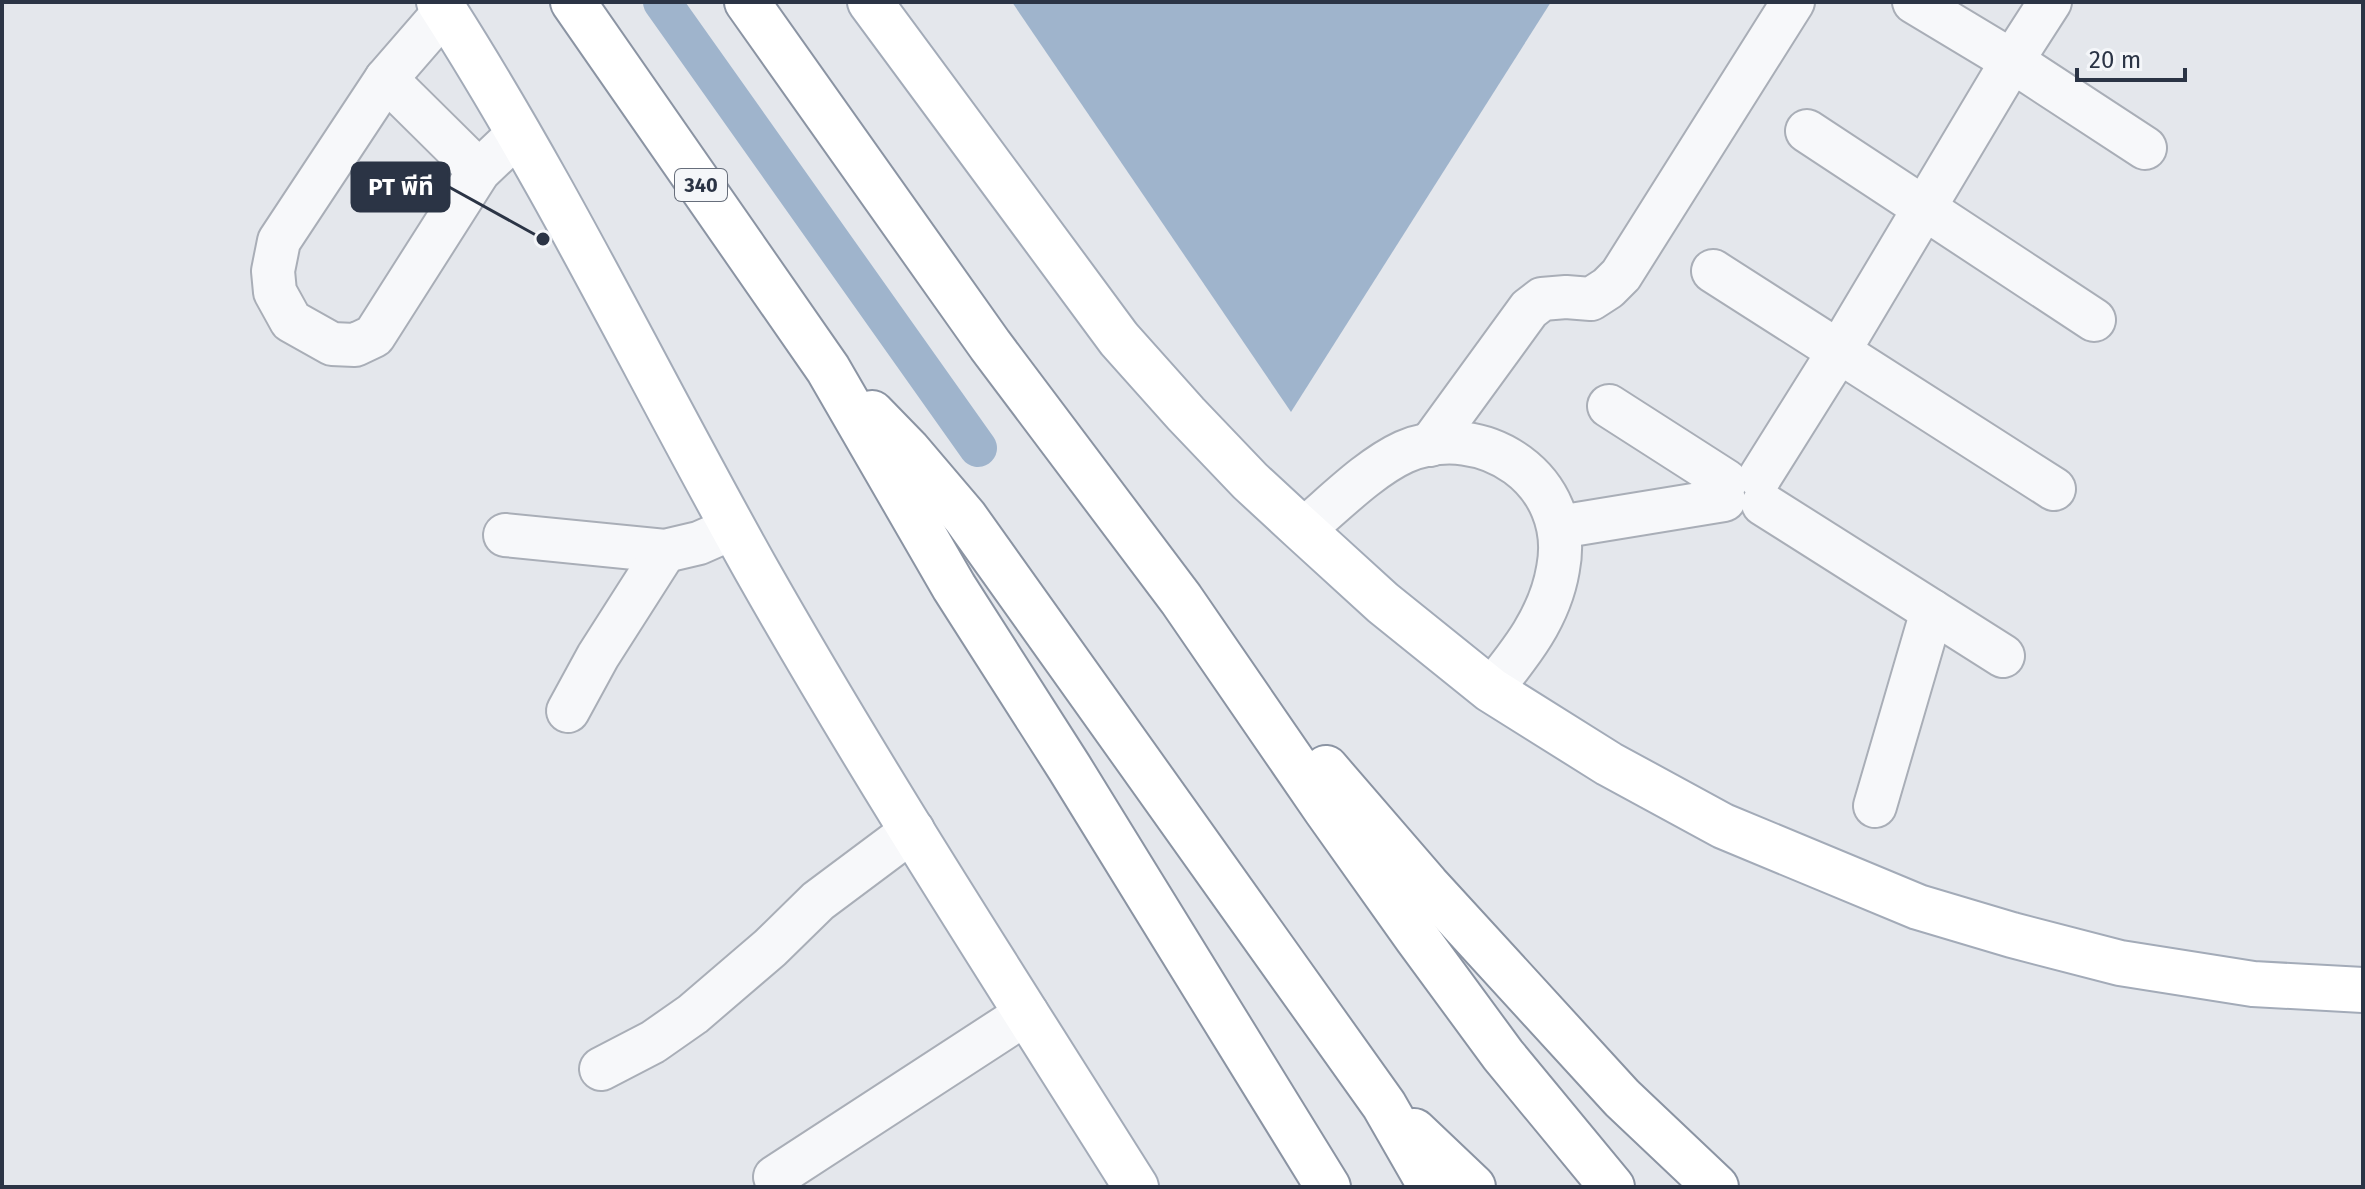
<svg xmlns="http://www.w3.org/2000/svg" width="2365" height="1189" font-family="'Fira Sans','Noto Sans Thai',sans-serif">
<rect width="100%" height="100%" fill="#e4e7ec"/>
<path fill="#9fb4cc" d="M1012,2H1551L1291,412Z"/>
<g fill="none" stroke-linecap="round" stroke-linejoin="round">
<path stroke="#9fb4cc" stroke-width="38" d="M662,2L978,448"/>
<g stroke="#a9aeb7" stroke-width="46">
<g id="minor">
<path d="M1914,2L2012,61L2145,148"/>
<path d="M445,11L386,79L279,241L273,271L275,292L291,321L332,344L355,345L374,336L479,171L519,133"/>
<path d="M386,79L479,171"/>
<path d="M1807,131L2094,320"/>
<path d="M1713,271L2054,489"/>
<path d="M1609,406L1726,481"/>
<path d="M1430,445L1529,309L1542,299L1566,297L1591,299L1608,288L1621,275L1793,2"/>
<path d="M1760,477L1839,351L2012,61L2050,2"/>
<path d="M1763,504L2003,656"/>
<path d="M1559,527L1724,500"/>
<path d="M1303,530C1333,505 1369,468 1404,452C1484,418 1575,481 1558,569C1550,617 1521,653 1491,690"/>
<path d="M505,535L665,551L699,543L733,528"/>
<path d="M568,711L598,656L665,551"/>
<path d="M1875,806L1932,611"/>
<path d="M601,1069L653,1042L693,1014L770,948L818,901L913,830"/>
<path d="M775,1177L1027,1013"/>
</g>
</g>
<g stroke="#a3abb8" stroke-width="48">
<g id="major">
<path d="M439,2C556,184 650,380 756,569C875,779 1007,982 1136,1187"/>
<path d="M870,2L1119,339L1186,414L1250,481L1303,530L1383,603L1491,690L1609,764L1723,826L1918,907L2012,935L2120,963L2253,984L2363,990"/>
</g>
</g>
<g stroke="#8b94a3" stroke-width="48">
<g id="highway">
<path d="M573,2L828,369L954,587L1069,767L1328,1187"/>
<path d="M747,2L990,345L1181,599L1326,810L1417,938L1503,1055L1612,1187"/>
<path d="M872,413L908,450L965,517L1384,1105L1431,1187"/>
<path d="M1326,768L1427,885L1622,1098L1716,1187"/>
<path d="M1414,1131L1473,1187"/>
</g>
</g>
<use href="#minor" stroke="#f7f8fa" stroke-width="42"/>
<use href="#major" stroke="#fff" stroke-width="44"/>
<use href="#highway" stroke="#fff" stroke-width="44"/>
</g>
<g text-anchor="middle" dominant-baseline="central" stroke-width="6" stroke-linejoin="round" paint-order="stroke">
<rect fill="#f4f6f9" stroke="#676e7b" stroke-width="2" x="675" y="169" width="52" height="32" rx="6"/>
<g font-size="20" font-weight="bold" fill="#2b3445">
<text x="701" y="185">340</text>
</g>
</g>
<path fill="none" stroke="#2b3445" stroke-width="3" d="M543 239L449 187"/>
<circle fill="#2b3445" stroke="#f4f6f9" stroke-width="3" cx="543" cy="239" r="8"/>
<rect fill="#2b3445" stroke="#2b3445" stroke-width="3" x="352" y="163" width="97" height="48" rx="8"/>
<g font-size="24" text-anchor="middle" font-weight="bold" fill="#fff">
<text x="401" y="195">PT พีที</text>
</g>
<rect width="2365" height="1189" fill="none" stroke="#2b3445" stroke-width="8"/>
<path d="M2077 68v12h108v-12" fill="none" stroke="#2b3445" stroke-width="4"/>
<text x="2089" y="68" font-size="24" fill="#2b3445" stroke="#f4f6f9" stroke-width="6" paint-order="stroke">20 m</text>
</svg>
